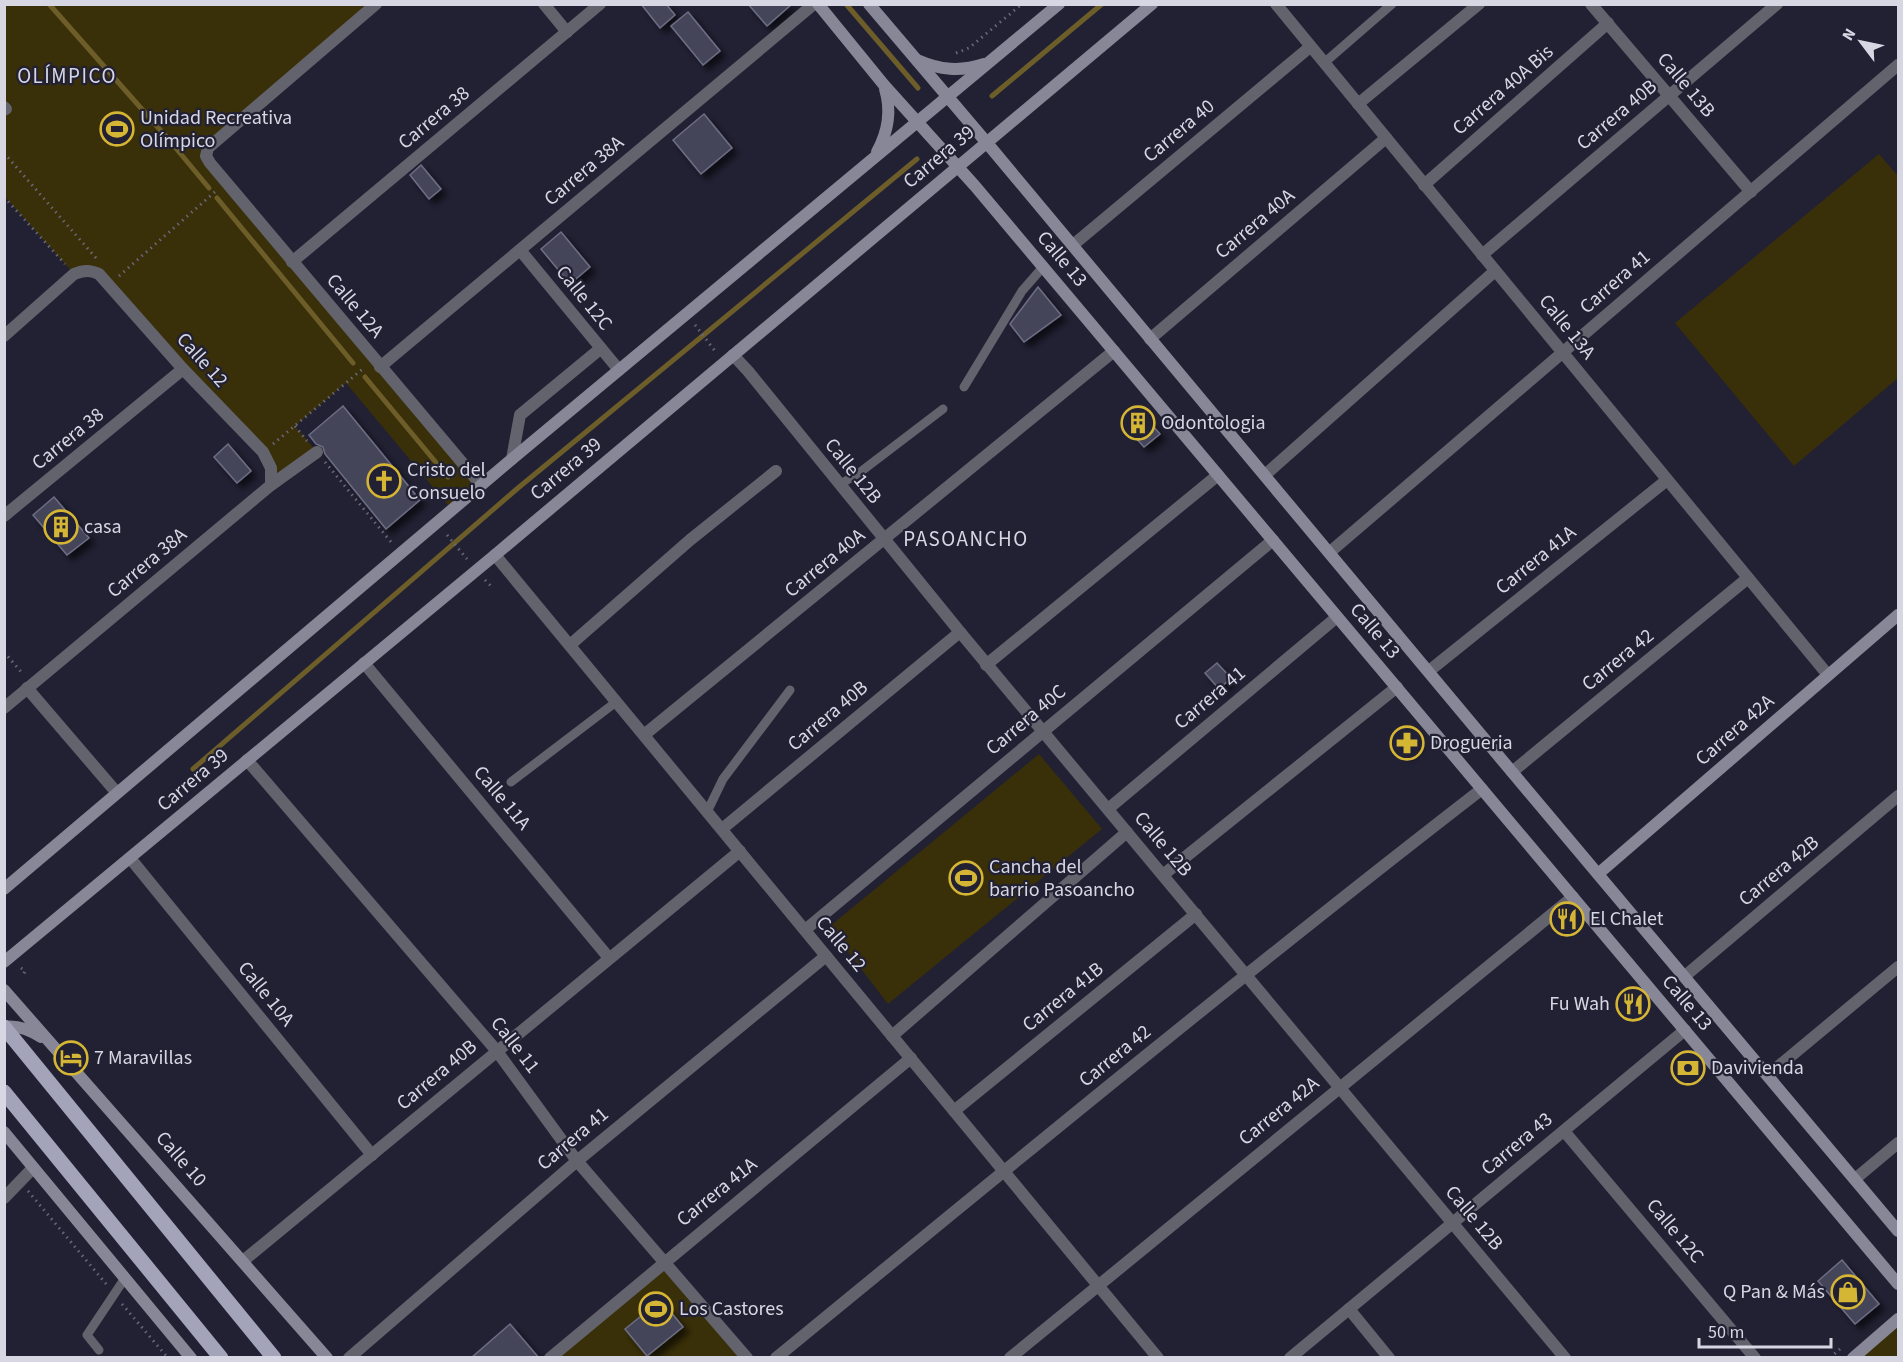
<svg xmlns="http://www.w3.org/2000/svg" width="1903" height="1362" font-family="'Source Sans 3',sans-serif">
<defs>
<filter id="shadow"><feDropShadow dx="5.5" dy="5.5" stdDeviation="3" flood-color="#0009"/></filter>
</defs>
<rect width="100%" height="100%" fill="#222134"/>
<g fill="#392f08">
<path d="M4,5H376L206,156L481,485L452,510L346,383L295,426L317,452L271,485V468L99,274H74L5,197Z"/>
<path d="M1879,154L1898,176V378L1794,466L1675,323Z"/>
<path d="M1039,754L1102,829L888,1004L829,927Z"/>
<path d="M664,1261L747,1358H550Z"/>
<path d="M1898,1319V1357H1853Z"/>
</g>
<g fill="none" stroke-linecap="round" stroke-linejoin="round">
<g stroke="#6d5e29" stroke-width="5">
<path d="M49,4L170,141L209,188"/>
<path d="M846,4L918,88"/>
<path d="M992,96L1102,4"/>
<path d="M217,198L353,363"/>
<path d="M365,377L448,477"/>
<path d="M193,769L518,488L917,159"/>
</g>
</g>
<g fill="#45455a" stroke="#6d6d84" stroke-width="1.5" filter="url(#shadow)">
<path d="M641,4H666L675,15L660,28Z"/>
<path d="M748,4H792L767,26Z"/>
<path d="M688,12L720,51L703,65L671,26Z"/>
<path d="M704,114L732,148L701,174L673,140Z"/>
<path d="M421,165L441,189L429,199L410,175Z"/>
<path d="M561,232L590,267L570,284L541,249Z"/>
<path d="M1038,287L1061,315L1024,342L1010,324Z"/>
<path d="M343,406L420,500L386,529L325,454L323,447L316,444L309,435Z"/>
<path d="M1142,414L1160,434L1144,447L1135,437L1137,435L1128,426Z"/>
<path d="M228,444L251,471L237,483L214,457Z"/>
<path d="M54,497L89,538L67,555L33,515Z"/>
<path d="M1217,663L1231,678L1219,689L1205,673Z"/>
<path d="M1407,732L1417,743L1406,754L1396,743Z"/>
<path d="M1842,1260L1879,1304L1855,1324L1818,1281Z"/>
<path d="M661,1300L683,1327L647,1356L625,1329Z"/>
<path d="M510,1324L539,1358H471Z"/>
</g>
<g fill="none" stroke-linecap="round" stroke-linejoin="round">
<g stroke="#686878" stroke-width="3" stroke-dasharray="1.5 4.5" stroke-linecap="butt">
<path d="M956,53L969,48L1022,4"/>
<path d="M4,153L96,258"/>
<path d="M4,197L65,264"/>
<path d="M119,276L216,191"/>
<path d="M695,325L715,351"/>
<path d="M295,426L307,441"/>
<path d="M273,444L365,367"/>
<path d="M325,462L391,542"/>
<path d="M447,535L467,559"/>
<path d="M485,580L491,586"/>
<path d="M4,652L23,674"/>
<path d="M21,968L25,971L23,976"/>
<path d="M28,1191L107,1285"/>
<path d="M122,1304L168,1358"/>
<path d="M1830,1358L1840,1349"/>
</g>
<g stroke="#63636d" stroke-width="9">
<path d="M1324,63L1392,4"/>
<path d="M964,387L1022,291L1043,267"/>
<path d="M839,485L859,473L943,409"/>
<path d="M511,782L616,702"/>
<path d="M707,812L723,779L790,690"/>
<path d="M99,1350L87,1335L125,1278"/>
</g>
<g stroke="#63636d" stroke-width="12">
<path d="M376,4L208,148L206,156L210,163L481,485"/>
<path d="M544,4L567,32"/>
<path d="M1276,4L1828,675"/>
<path d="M1591,4L1751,192"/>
<path d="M1358,104L1479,4"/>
<path d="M4,107L6,109L4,110"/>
<path d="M1424,185L1608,23"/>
<path d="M1073,245L1310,47"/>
<path d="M520,250L619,370"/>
<path d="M1482,255L1777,4"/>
<path d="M292,262L600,4"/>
<path d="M4,336L74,274C84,270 90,270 99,274L183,369L263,452L271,468V485"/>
<path d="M1150,339L1386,138"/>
<path d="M733,355L748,371L960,632L1565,1358"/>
<path d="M380,367L814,4"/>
<path d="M512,459L520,415L600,349"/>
<path d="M1265,475L1495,271"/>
<path d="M4,516L183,369"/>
<path d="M1330,552L1898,65"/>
<path d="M495,555L1158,1358"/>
<path d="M570,645L690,540L776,471"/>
<path d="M364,663L609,958"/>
<path d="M986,665L1218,475"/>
<path d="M1429,671L1667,480"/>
<path d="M27,688L117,793"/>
<path d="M4,708L271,485L317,452"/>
<path d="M644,735L1114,351"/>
<path d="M247,760L496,1050L577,1161L747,1358"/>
<path d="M1512,772L1748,578"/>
<path d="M1108,809L1337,617"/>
<path d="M722,829L960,632"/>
<path d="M130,858L372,1155"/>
<path d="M1163,875L1397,687"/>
<path d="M805,930L1273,540"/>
<path d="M1685,976L1898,796"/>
<path d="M892,1036L1127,832"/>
<path d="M1768,1075L1898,967"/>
<path d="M954,1111L1196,914"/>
<path d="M1564,1131L1755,1358"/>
<path d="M1855,1179L1898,1143"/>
<path d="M4,1198L33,1168"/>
<path d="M243,1261L740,851"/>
<path d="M1349,1309L1389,1358"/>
<path d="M349,1358L577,1161L826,956"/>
<path d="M550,1358L911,1058"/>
<path d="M776,1358C1010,1166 1243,974 1482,789"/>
<path d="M1010,1358L1573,897"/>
<path d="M1290,1358L1685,1030"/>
</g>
<g stroke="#878798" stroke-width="12">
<path d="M818,4L884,85L975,186L1898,1284"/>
<path d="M869,4L987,143L1512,772L1898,1231"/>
<path d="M917,60C940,70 960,72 984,64"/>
<path d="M877,152C888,132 892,112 885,89"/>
<path d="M1598,874L1898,615"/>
<path d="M4,889L512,459L1059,4"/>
<path d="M4,962L495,555L1152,4"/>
<path d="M4,990L327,1358"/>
<path d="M4,1027C18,1025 30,1030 41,1037"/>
<path d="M4,1132L191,1358"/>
<path d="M1853,1358L1898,1319"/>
</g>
<g stroke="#a3a3b9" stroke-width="15">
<path d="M4,1027L274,1358"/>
<path d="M4,1092L221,1358"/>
</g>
</g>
<defs>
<g id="stadium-ring" transform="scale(1.725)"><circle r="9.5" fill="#222134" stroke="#d5b534" stroke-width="1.5"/><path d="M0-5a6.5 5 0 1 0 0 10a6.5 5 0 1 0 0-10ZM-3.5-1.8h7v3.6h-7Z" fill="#d5b534"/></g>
<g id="building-ring" transform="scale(1.725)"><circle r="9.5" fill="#222134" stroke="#d5b534" stroke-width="1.5"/><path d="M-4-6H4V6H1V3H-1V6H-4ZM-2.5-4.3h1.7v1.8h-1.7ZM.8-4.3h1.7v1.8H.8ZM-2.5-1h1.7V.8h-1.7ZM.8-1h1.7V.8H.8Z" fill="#d5b534"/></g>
<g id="church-ring" transform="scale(1.725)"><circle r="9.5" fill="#222134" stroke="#d5b534" stroke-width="1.5"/><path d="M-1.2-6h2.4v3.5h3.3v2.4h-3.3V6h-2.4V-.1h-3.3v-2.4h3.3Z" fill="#d5b534"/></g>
<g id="pharmacy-ring" transform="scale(1.725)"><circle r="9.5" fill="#222134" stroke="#d5b534" stroke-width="1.5"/><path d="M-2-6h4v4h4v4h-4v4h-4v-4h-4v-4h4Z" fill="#d5b534"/></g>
<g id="restaurant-ring" transform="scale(1.725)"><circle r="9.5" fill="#222134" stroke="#d5b534" stroke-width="1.5"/><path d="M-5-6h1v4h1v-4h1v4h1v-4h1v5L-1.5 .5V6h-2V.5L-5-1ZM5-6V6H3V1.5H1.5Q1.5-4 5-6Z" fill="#d5b534"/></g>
<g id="hotel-ring" transform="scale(1.725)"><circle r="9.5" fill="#222134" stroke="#d5b534" stroke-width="1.5"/><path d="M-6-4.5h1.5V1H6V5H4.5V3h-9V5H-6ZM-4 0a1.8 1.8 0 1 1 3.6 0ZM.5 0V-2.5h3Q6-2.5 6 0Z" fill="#d5b534"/></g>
<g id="bank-ring" transform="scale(1.725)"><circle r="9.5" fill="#222134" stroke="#d5b534" stroke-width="1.5"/><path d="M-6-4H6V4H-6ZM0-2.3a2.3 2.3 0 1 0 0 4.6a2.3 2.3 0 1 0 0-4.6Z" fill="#d5b534"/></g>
<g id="shop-ring" transform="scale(1.725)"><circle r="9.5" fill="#222134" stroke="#d5b534" stroke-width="1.5"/><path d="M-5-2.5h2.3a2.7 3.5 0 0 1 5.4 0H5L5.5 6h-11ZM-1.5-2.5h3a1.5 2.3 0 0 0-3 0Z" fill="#d5b534"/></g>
</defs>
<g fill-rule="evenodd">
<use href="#stadium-ring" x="117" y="129"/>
<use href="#building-ring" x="1138" y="423"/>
<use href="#church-ring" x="384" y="481"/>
<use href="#building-ring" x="61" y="527"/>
<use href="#pharmacy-ring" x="1407" y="743"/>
<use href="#stadium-ring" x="966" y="878"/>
<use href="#restaurant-ring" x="1567" y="919"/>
<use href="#restaurant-ring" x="1633" y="1004"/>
<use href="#hotel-ring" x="71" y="1058"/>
<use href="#bank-ring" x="1688" y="1068"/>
<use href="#shop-ring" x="1848" y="1292"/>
<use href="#stadium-ring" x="656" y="1309"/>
</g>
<g text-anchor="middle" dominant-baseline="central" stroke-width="4.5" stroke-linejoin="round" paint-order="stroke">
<g font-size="20" fill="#d7d7e4" stroke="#222134">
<text transform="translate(1686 85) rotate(50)">Calle 13B</text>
<text transform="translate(1503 90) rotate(-41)">Carrera 40A Bis</text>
<text transform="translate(1617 115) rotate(-40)">Carrera 40B</text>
<text transform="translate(434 118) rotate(-40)">Carrera 38</text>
<text transform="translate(1179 131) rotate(-40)">Carrera 40</text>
<text transform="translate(939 157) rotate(-40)">Carrera 39</text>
<text transform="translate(584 171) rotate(-40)">Carrera 38A</text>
<text transform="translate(1255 224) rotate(-40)">Carrera 40A</text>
<text transform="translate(1062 259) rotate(50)">Calle 13</text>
<text transform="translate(1615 282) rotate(-41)">Carrera 41</text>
<text transform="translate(584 298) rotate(51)">Calle 12C</text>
<text transform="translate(355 306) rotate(50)">Calle 12A</text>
<text transform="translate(1567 327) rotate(51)">Calle 13A</text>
<text transform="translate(202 360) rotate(48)">Calle 12</text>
<text transform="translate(68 439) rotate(-39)">Carrera 38</text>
<text transform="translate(566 469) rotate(-40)">Carrera 39</text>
<text transform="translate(853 471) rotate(51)">Calle 12B</text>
<text transform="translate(1536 560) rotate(-39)">Carrera 41A</text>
<text transform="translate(147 563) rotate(-40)">Carrera 38A</text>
<text transform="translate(825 563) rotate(-39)">Carrera 40A</text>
<text transform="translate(1375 631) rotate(50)">Calle 13</text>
<text transform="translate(1618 660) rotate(-39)">Carrera 42</text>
<text transform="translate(1210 698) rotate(-40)">Carrera 41</text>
<text transform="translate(828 716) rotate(-40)">Carrera 40B</text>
<text transform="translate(1026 720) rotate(-40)">Carrera 40C</text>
<text transform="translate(1735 730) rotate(-41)">Carrera 42A</text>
<text transform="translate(193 780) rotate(-40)">Carrera 39</text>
<text transform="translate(502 798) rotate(50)">Calle 11A</text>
<text transform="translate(1163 844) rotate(50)">Calle 12B</text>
<text transform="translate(1779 871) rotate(-40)">Carrera 42B</text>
<text transform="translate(841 944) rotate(50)">Calle 12</text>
<text transform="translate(266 994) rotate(51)">Calle 10A</text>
<text transform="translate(1063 997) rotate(-39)">Carrera 41B</text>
<text transform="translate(1687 1003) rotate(50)">Calle 13</text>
<text transform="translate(515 1045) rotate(52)">Calle 11</text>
<text transform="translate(1115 1056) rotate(-39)">Carrera 42</text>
<text transform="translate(437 1075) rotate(-40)">Carrera 40B</text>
<text transform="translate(1279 1111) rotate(-39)">Carrera 42A</text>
<text transform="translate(573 1139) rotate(-40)">Carrera 41</text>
<text transform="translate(1517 1144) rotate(-40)">Carrera 43</text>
<text transform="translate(181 1159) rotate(49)">Calle 10</text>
<text transform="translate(717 1192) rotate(-39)">Carrera 41A</text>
<text transform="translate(1474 1218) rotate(50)">Calle 12B</text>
<text transform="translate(1675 1231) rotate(50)">Calle 12C</text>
</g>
<g font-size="20" fill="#d7d7e4" stroke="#222134" text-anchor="start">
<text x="140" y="118">Unidad Recreativa<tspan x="140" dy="23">Olímpico</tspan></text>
<text x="1161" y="423">Odontologia</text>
<text x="407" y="470">Cristo del<tspan x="407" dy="23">Consuelo</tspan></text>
<text x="84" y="527">casa</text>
<text x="1430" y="743">Drogueria</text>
<text x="989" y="867">Cancha del<tspan x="989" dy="23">barrio Pasoancho</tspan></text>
<text x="1590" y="919">El Chalet</text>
<text x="1610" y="1004" text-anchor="end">Fu Wah</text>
<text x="94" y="1058">7 Maravillas</text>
<text x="1711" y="1068">Davivienda</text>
<text x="1825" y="1292" text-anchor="end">Q Pan &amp; Más</text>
<text x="679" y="1309">Los Castores</text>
</g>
<g font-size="21" letter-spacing="1.5" fill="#d7d7e4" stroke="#222134">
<text x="67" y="76">OLÍMPICO</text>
<text x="966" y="539">PASOANCHO</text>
</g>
</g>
<rect width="1903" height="1362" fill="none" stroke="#d7d7e4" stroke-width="12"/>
<g transform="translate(1861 42) rotate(302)" stroke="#222134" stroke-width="4.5" paint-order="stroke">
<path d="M0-4.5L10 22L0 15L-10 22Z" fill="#d7d7e4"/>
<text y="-9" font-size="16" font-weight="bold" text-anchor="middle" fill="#d7d7e4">N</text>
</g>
<path d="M1699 1338v9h132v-9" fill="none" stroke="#d7d7e4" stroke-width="3"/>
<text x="1708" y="1338" font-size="18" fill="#d7d7e4" stroke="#222134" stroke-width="4.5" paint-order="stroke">50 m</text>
</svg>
